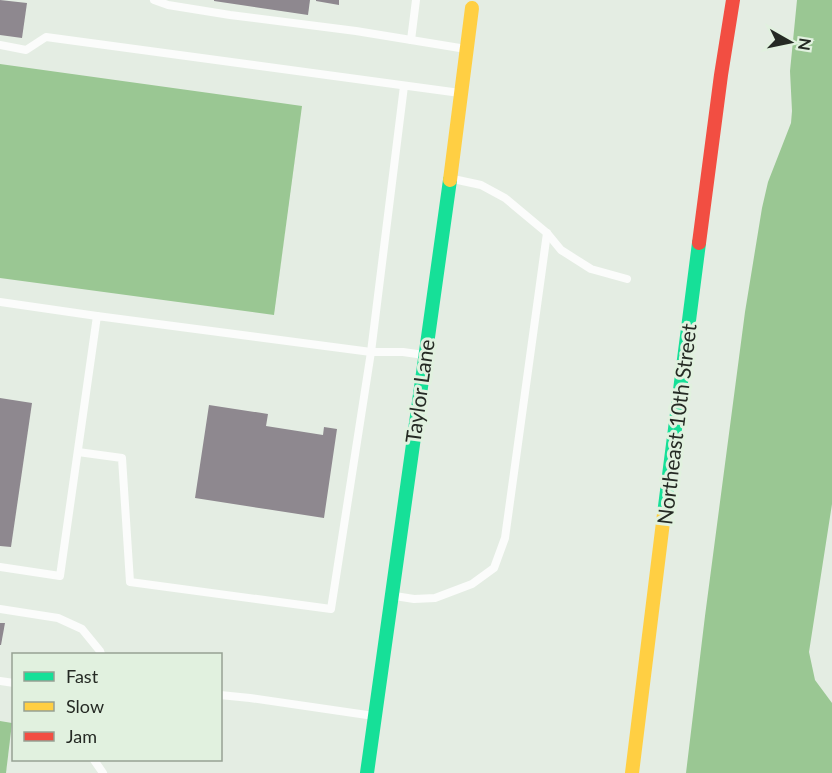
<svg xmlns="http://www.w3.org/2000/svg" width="832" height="773" font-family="Lato,sans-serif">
<rect width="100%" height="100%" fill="#e4ede3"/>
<g fill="#9ac793">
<path d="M797,0H832V504L809,652L815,680L832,703V773H686L705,616L745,312L762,208L768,182L791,123L792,111L790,71Z"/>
<path d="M0,64L302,106L274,315L0,278Z"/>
<path d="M0,721L12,723L6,773H0Z"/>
</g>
<g fill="#8e888f">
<path d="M0,0L27,3L22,38L0,35Z"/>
<path d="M214,0H310L308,15L214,1Z"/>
<path d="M316,0H339V5L316,1Z"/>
<path d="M0,398L32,403L11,547L0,546Z"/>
<path d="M209,405L268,414L266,426L323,435L324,427L337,429L324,518L195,498Z"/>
<path d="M0,623H5L1,645H0Z"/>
</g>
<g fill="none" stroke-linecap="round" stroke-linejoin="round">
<g stroke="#fbfcfb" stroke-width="8">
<path d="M154,0L168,5L230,15L356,31L466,49"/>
<path d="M411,40L416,0"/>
<path d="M0,45L26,50L46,37L460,93"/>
<path d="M453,179L481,185L505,198L547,233L561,250L591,269L627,279"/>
<path d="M0,302L97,316"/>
<path d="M78,452L122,458L130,582L331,609L371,352L404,86"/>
<path d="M0,567L60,576L97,316L371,352H403L424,355"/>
<path d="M395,596L414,599L435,598L472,584L494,568L505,538L547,233"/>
<path d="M0,609L58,618L82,629L100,651L101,654"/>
<path d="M0,681L14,683"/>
<path d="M220,695L250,698L374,716"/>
<path d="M94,760L103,773"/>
</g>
<g stroke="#16e098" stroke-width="14">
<path d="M664,514L699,243"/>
<path d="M367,773L450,180"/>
</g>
<g stroke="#ffcf43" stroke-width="14">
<path d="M450,180L472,8"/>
<path d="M632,773L664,514"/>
</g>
<path stroke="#f24e42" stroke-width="14" d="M699,243L721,75L733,0"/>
</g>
<g text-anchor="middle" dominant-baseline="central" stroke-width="6" stroke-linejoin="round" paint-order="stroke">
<g font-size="21" fill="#252a24" stroke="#e1f1df">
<text transform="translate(419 391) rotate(-82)">Taylor Lane</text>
<text transform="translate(676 424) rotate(-83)">Northeast 10th Street</text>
</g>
</g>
<rect x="12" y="653" width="210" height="108" fill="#e1f1df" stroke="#96a194" stroke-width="1.5"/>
<rect x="24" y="672" width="30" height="9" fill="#16e098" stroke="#96a194" stroke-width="1.5"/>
<text x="66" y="683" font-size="18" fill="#252a24">Fast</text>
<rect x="24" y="702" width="30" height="9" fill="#ffcf43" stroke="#96a194" stroke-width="1.5"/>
<text x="66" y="713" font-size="18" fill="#252a24">Slow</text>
<rect x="24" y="732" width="30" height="9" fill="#f24e42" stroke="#96a194" stroke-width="1.5"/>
<text x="66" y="743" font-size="18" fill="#252a24">Jam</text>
<g transform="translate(790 42) rotate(99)" stroke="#e1f1df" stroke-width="4.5" paint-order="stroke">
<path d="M0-4.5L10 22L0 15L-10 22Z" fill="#252a24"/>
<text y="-9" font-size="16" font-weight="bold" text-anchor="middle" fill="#252a24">N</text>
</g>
</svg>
